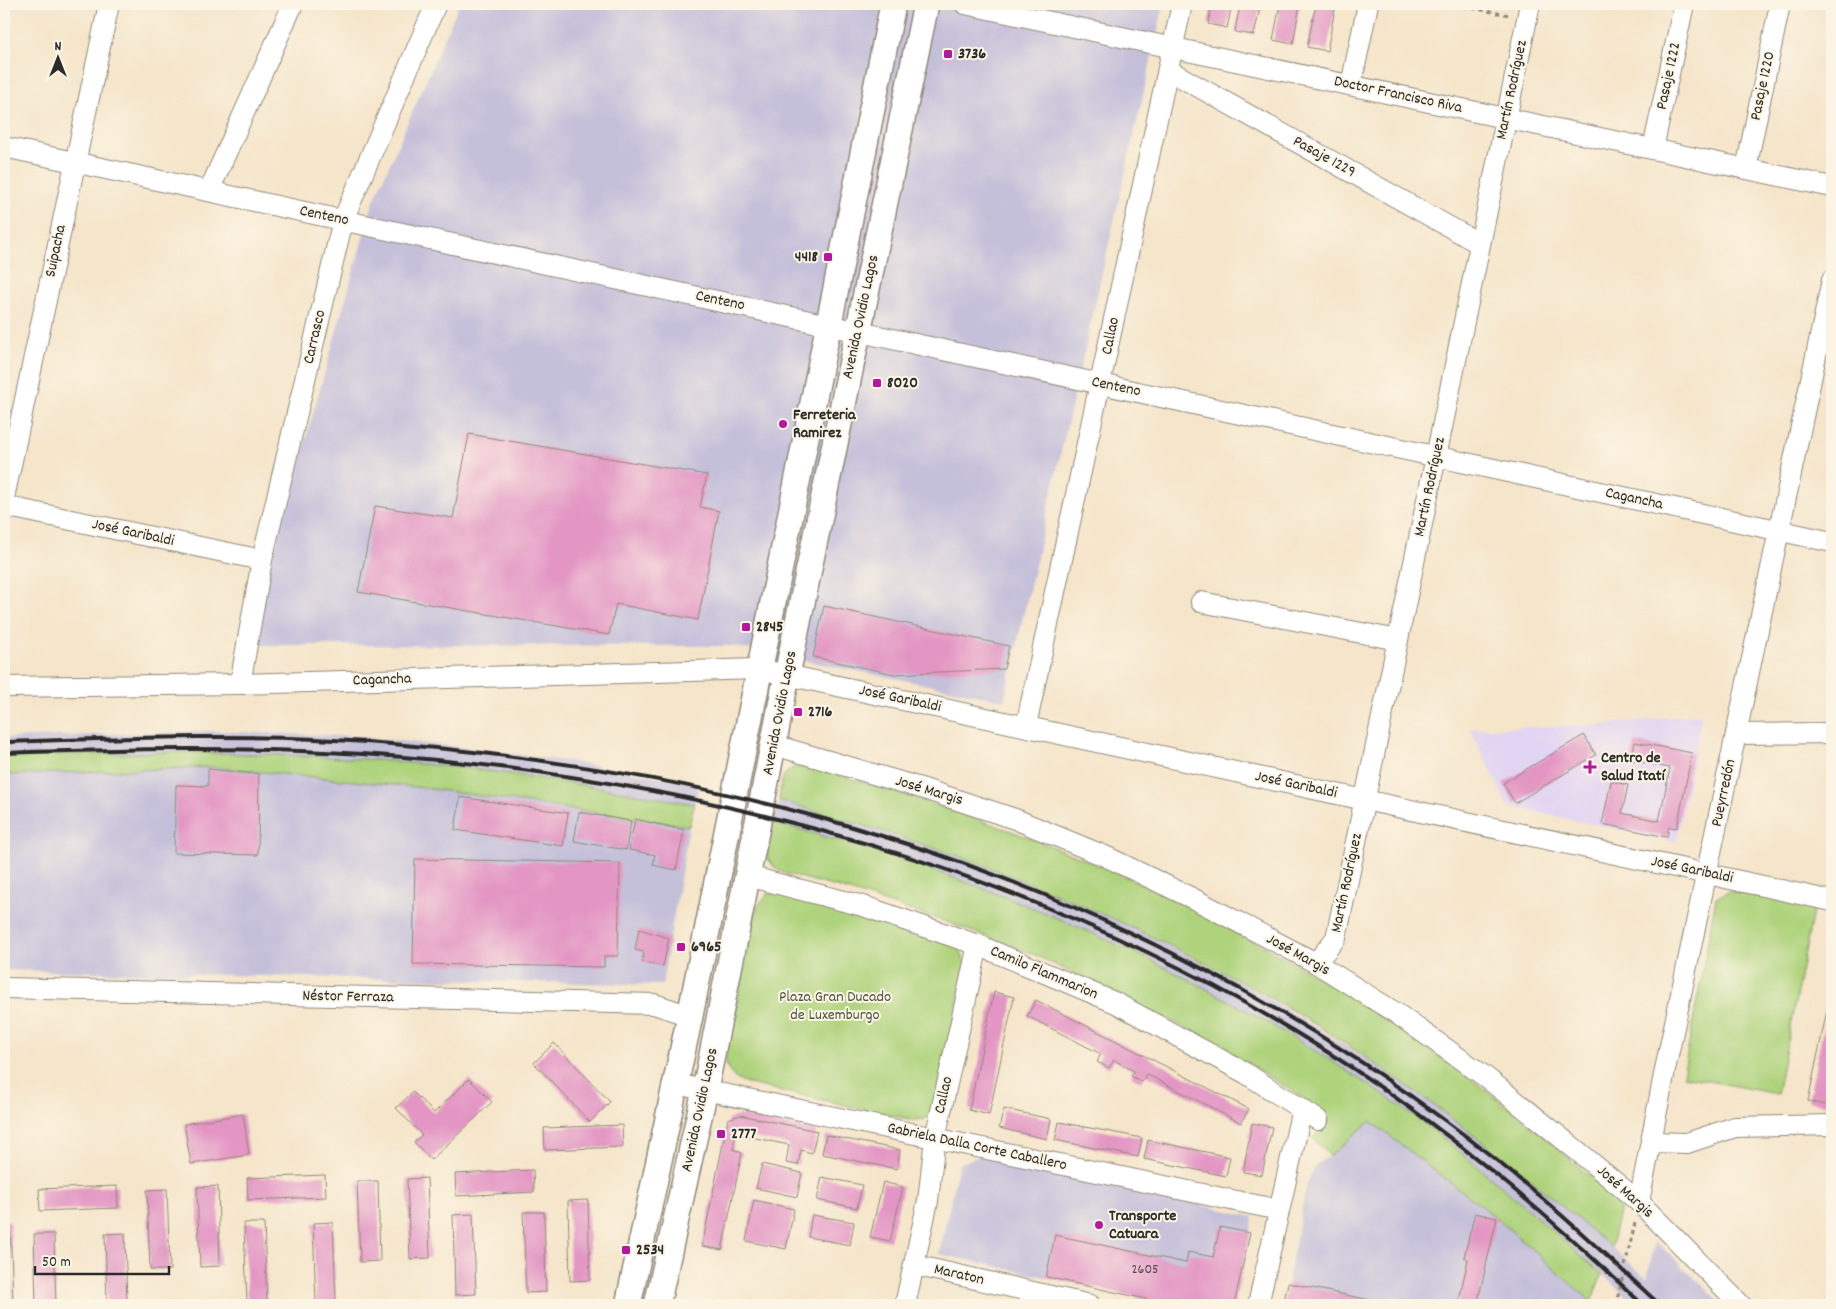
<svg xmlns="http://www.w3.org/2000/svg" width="1836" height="1309" font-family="Dekko,sans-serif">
<rect width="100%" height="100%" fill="#fcf5e5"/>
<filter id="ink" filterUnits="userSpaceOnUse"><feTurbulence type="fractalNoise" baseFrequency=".02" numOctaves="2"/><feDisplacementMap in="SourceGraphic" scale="10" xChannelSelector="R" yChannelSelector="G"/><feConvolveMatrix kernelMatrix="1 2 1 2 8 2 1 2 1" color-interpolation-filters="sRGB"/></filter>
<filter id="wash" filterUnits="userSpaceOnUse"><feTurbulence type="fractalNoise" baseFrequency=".0096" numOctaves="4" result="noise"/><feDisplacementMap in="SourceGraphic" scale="20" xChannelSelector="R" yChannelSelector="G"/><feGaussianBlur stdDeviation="1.12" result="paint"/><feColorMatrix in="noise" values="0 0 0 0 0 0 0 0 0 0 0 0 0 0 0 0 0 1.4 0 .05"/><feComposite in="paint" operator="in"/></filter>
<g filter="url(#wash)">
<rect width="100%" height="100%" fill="#f5e5ca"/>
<path fill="#e2d4f3" d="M1702,714L1676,842L1508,806L1470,729L1600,725Z"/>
<g fill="#c5c0da">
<path d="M459,4H1164L1004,700L731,646L247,645L373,203Z"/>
<path d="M210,731L345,736L451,746L567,761L699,784L694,804L517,774L364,759L172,752L4,756V738Z"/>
<path d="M211,767L425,788L689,826L662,985L4,970V775Z"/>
<path d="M779,800L966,859L1052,892L1143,933L1242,983L1392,1074L1466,1127L1527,1175L1647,1278L1655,1241L1724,1305H1635L1602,1274L1449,1142L1370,1086L1294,1038L1133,950L1056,918L902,859L774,823Z"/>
<path d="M1370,1121L1497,1218L1591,1302L1590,1305H1283L1307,1183L1317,1164L1330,1156Z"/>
<path d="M981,1155L1254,1217L1234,1305H1173L939,1254L959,1164Z"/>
</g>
<g fill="#aed37c" stroke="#6c7f54">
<path d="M172,752C259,754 346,756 433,765C520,773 607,789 694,804L689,826L425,788L211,767L4,775V756Z"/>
<path d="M804,765C921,799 1038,836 1148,887C1318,968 1479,1071 1616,1200L1620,1208L1611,1247C1495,1149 1376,1054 1242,982C1153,935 1060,893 966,859C904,837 841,819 779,800C782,778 781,769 804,765Z"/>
<path d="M774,823C967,872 1154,950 1323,1056C1366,1083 1410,1111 1449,1143C1502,1185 1551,1231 1602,1274L1591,1302L1497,1218L1370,1121L1330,1156L1312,1138L1329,1123L1325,1113L1250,1064L1194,1032L1031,953L941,920L840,888L784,873L775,868L767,857V846Z"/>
<path d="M1731,890L1814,907L1777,1094L1683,1076L1716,898Z"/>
<path d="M781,891L952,944C962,951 964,957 965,969L933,1113L925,1119L913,1120L745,1083C733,1079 728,1072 725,1059L757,906L768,894Z"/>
</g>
<g id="blocks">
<g fill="#e396c4">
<path d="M1212,4H1232L1227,28L1208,24Z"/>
<path d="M1240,4H1261L1254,35L1235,32Z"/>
<path d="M1280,4H1300L1293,44L1273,40Z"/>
<path d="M1316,4H1336L1327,51L1307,47Z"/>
<path d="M469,434L707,475L700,507L719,511L698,620L616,604L609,635L358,592L375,506L453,518Z"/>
<path d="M824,606L1009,646L1004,669L894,674L813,657Z"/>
<path d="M1584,735L1596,755L1515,803L1503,783Z"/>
<path d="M1635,742L1692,753L1677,828L1669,827L1667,837L1602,824L1611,781L1628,785L1622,813L1659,821L1670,768L1631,760Z"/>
<path d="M208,769L259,774L258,855L174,853L176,785L208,786Z"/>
<path d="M460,797L568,813L563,846L455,830Z"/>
<path d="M579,812L631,821L626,850L574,841Z"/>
<path d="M635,819L684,830L676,870L653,865L655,855L629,850Z"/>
<path d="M415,859L620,863L618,956H604V967L413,964Z"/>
<path d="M639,929L669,938L663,966L642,962L644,952L635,950Z"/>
<path d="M1831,991L1832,1071L1825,1105L1808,1101Z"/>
<path d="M994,992L1014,997L989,1115L969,1110Z"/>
<path d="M1036,1000L1249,1109L1241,1123L1146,1074L1142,1082L1131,1076L1134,1071L1114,1060L1109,1068L1097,1062L1101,1054L1027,1016Z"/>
<path d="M554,1043L610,1102L590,1122L534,1063Z"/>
<path d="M469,1079L492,1102L431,1160L414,1142L422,1135L396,1108L413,1092L434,1113Z"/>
<path d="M1004,1109L1051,1119L1047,1139L999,1128Z"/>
<path d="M243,1114L249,1155L191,1164L184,1124Z"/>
<path d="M740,1115L817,1131L812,1153L801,1150L798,1165L786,1163L789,1145L736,1134L733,1149L742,1153L722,1250L702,1246L728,1119Z"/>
<path d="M1059,1122L1142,1138L1138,1157L1055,1140Z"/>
<path d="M1252,1123L1272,1127L1262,1175L1243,1172Z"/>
<path d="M622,1125L623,1147L545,1150L544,1128Z"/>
<path d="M826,1135L900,1150L897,1169L822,1154Z"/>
<path d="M1148,1140L1230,1157L1226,1176L1144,1159Z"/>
<path d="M762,1164L802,1173L797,1197L756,1188Z"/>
<path d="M533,1170L534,1192L456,1196L455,1174Z"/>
<path d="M325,1175L326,1197L248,1200L247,1178Z"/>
<path d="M822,1177L862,1185L857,1208L817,1200Z"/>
<path d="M427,1178L430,1258L410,1259L407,1179Z"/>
<path d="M357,1181H378L380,1261L360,1262Z"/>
<path d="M883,1182L903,1187L890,1241L870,1237Z"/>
<path d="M117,1186L118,1208L40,1211L39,1189Z"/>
<path d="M218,1186L220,1266L200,1267L197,1187Z"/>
<path d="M167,1189L170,1270H150L147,1190Z"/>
<path d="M588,1200L590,1280L570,1281L568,1201Z"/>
<path d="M754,1200L794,1209L786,1249L746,1241Z"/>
<path d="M523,1212H544L546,1292L526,1293Z"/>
<path d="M1475,1213L1497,1218L1477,1305H1458L1468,1259L1464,1257Z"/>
<path d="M473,1214L476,1294L455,1295L453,1215Z"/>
<path d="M812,1215L854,1222L850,1245L808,1237Z"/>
<path d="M4,1221H10L13,1301H4Z"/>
<path d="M333,1222L336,1302L316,1303L313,1223Z"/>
<path d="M244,1223H264L267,1303L247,1304Z"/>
<path d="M1220,1227L1250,1233L1234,1305H1173L1046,1277L1055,1235L1186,1263L1188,1252L1213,1257Z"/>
<path d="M125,1233L127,1305H107L105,1234Z"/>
<path d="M34,1234H54L56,1305H36Z"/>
<path d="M1288,1283L1389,1304V1305H1283Z"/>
</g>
</g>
</g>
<g filter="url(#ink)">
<use href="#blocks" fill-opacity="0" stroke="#90887a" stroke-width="1"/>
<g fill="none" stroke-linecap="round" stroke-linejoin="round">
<g stroke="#90887a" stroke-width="22">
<g id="minor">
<path d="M965,4L1832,187"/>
<path d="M1168,70L1480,244"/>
<path d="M1351,85L1368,4"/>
<path d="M4,147L1832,542"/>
<path d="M1653,149L1684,4"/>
<path d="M1746,169L1780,4"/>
<path d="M209,191L293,4"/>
<path d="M4,498L109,4"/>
<path d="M4,506L262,560"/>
<path d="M1201,602L1398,640"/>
<path d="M240,684L262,560L343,220L436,4"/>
<path d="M4,687L240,684L759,669L1832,901"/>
<path d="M1026,726L1182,4"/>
<path d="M1736,734L1832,733"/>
<path d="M774,745L921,788L1015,819L1107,857L1196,900L1316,963L1396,1013L1487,1078L1580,1153L1639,1202L1741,1305"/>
<path d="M748,876L863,906L978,945L1116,1003L1247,1074L1318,1120"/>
<path d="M1316,963L1336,938L1530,4"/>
<path d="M4,988L654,1004L690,1016"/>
<path d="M676,1084L1279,1210"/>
<path d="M1651,1142L1687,1143L1735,1127L1832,1125"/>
<path d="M1639,1202L1666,1065L1832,280"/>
<path d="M914,1265L1090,1305"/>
<path d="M905,1305L928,1201L935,1138L978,945"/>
<path d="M1258,1305L1302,1109"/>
</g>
</g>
<g stroke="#90887a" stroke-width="28">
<g id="major">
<path d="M628,1305L690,1016L893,4"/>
<path d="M657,1305L705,1090L787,675L926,4"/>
</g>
</g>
<g stroke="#90887a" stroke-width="3" stroke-dasharray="4 4" stroke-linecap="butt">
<path d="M1449,4L1509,15"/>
<path d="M1616,1305L1635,1223"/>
</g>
<use href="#minor" stroke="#fff" stroke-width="20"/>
<use href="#major" stroke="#fff" stroke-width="25"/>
<g stroke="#2b2b2b" stroke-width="4">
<path d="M4,742C125,738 246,733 366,742C504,752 654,774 787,809C1022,869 1252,977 1447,1122C1523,1178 1591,1241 1660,1305"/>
<path d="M4,753C123,749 243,746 362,754C701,776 1041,870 1329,1053C1443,1125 1546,1213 1643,1305"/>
</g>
</g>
</g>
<g fill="#b5179e" stroke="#fcf5e5" stroke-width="2">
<rect x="943" y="49" width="10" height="10" rx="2.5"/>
<rect x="823" y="252" width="10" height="10" rx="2.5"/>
<rect x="872" y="378" width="10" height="10" rx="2.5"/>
<circle cx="783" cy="424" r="5"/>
<rect x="741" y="622" width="10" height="10" rx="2.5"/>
<rect x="793" y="707" width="10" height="10" rx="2.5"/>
<path d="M1587.5 759.5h5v5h5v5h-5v5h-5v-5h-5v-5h5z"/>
<rect x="676" y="942" width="10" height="10" rx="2.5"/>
<rect x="716" y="1129" width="10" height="10" rx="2.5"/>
<circle cx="1099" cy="1225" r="5"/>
<rect x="621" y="1245" width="10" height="10" rx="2.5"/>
</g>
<g text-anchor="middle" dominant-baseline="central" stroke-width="4" stroke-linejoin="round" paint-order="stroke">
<g font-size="14" fill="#594651">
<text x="1145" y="1270">2605</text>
</g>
<g font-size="16" font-weight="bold" fill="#2b2b2b" stroke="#fcf5e5" text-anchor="start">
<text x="958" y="54">3736</text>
<text x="818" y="257" text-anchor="end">4418</text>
<text x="887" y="383">8020</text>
<text x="793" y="415">Ferreteria<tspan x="793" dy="18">Ramirez</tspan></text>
<text x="756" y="627">2845</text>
<text x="808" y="712">2716</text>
<text x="1601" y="758">Centro de<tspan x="1601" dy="18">Salud Itatí</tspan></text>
<text x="691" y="947">6965</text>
<text x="731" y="1134">2777</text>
<text x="1109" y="1216">Transporte<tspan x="1109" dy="18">Catuara</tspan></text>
<text x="636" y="1250">2534</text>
</g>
<g font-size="16" fill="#2b2b2b" stroke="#fcf5e5">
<text transform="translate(1669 76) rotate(-78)">Pasaje 1222</text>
<text transform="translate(1763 86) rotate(-78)">Pasaje 1220</text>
<text transform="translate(1512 90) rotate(-78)">Martín Rodríguez</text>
<text transform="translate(1398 95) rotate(12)">Doctor Francisco Riva</text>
<text transform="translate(1324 157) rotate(29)">Pasaje 1229</text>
<text transform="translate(324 216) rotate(12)">Centeno</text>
<text transform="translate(56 251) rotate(-78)">Suipacha</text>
<text transform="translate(720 301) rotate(12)">Centeno</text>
<text transform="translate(861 317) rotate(-78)">Avenida Ovidio Lagos</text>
<text transform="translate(1111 336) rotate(-78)">Callao</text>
<text transform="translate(315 337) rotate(-77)">Carrasco</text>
<text transform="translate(1116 387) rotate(12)">Centeno</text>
<text transform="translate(1430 487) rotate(-78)">Martín Rodríguez</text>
<text transform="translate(1634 499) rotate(12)">Cagancha</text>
<text transform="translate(133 533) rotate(12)">José Garibaldi</text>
<text transform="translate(382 680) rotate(-2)">Cagancha</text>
<text transform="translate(900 699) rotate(12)">José Garibaldi</text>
<text transform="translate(780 713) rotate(-79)">Avenida Ovidio Lagos</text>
<text transform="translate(1296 785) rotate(12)">José Garibaldi</text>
<text transform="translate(929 791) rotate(17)">José Margis</text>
<text transform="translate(1724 793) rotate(-78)">Pueyrredón</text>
<text transform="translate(1692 870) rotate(12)">José Garibaldi</text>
<text transform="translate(1347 883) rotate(-78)">Martín Rodríguez</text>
<text transform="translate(1298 955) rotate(29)">José Margis</text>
<text transform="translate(1044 973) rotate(23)">Camilo Flammarion</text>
<text transform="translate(348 997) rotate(1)">Néstor Ferraza</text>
<text transform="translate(944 1095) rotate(-77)">Callao</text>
<text transform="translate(700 1110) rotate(-78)">Avenida Ovidio Lagos</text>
<text transform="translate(977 1147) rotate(12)">Gabriela Dalla Corte Caballero</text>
<text transform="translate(1625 1192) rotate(42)">José Margis</text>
<text transform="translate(959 1275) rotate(13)">Maraton</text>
</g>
<g font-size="16" fill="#4c553f" stroke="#fcf5e5">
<text x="835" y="997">Plaza Gran Ducado<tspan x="835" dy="18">de Luxemburgo</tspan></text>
</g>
</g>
<rect width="1836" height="1309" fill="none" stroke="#fcf5e5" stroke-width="20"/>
<g transform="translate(58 58)" stroke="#fcf5e5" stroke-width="4" paint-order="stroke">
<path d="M0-4L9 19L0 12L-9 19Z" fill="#2b2b2b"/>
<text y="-8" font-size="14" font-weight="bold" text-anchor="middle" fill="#2b2b2b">N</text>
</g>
<path d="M35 1266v8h134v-8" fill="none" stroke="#2b2b2b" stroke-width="2.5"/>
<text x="42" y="1266" font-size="15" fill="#2b2b2b" stroke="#fcf5e5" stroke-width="4" paint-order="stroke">50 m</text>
</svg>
